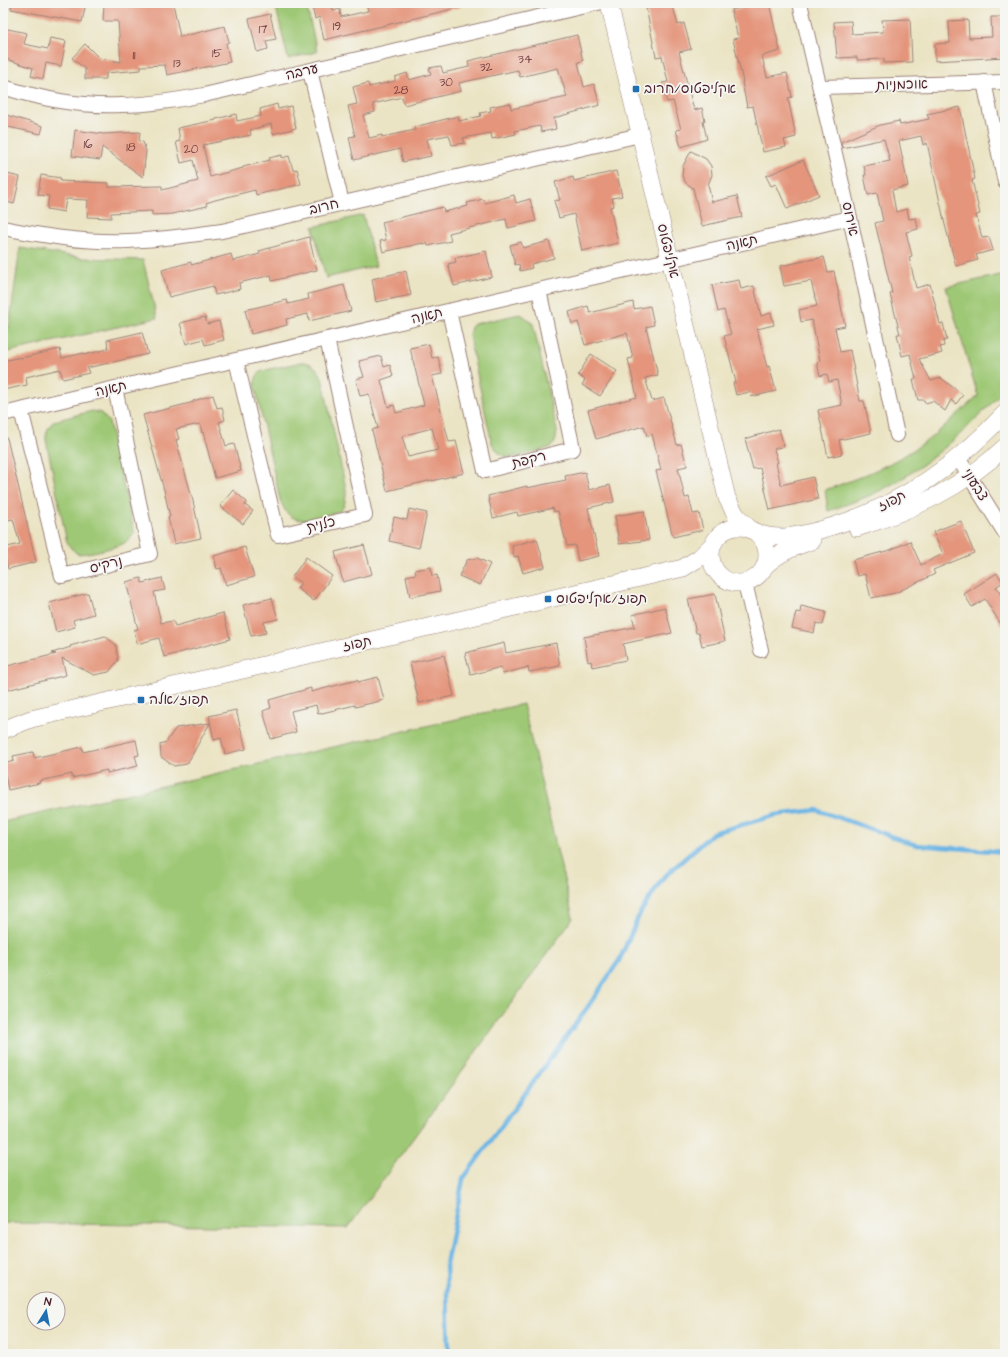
<svg xmlns="http://www.w3.org/2000/svg" width="1008" height="1357" font-family="'Architects Daughter','Playpen Sans Hebrew',sans-serif">
<rect width="100%" height="100%" fill="#f6f6f2"/>
<filter id="ink" filterUnits="userSpaceOnUse"><feTurbulence type="fractalNoise" baseFrequency=".025" numOctaves="2"/><feDisplacementMap in="SourceGraphic" scale="8" xChannelSelector="R" yChannelSelector="G"/><feConvolveMatrix kernelMatrix="1 2 1 2 8 2 1 2 1" color-interpolation-filters="sRGB"/></filter>
<filter id="wash" filterUnits="userSpaceOnUse"><feTurbulence type="fractalNoise" baseFrequency=".012" numOctaves="4" result="noise"/><feDisplacementMap in="SourceGraphic" scale="16" xChannelSelector="R" yChannelSelector="G"/><feGaussianBlur stdDeviation="0.9" result="paint"/><feColorMatrix in="noise" values="0 0 0 0 0 0 0 0 0 0 0 0 0 0 0 0 0 1.4 0 .05"/><feComposite in="paint" operator="in"/></filter>
<g filter="url(#wash)">
<rect width="100%" height="100%" fill="#ebe4c4"/>
<g fill="#9ec875" stroke="#747450">
<path d="M275,3H306L317,52L288,59Z"/>
<path d="M363,215L376,266L326,278L313,227Z"/>
<path d="M20,248L83,258L143,260L157,318L3,353V327L9,328Z"/>
<path d="M1005,274V389C966,431 924,471 871,495C857,501 842,506 828,511L825,490C859,478 895,464 925,442C943,429 960,411 978,396L946,287Z"/>
<path d="M520,314L524,316L533,324L557,431C556,439 556,444 549,448C535,451 509,464 498,452C496,450 494,446 492,444L470,341L469,335L471,327L474,324Z"/>
<path d="M301,362C312,362 317,368 322,377L346,489C346,497 346,505 340,511C326,515 300,527 288,514C284,510 282,504 280,500L255,386C255,379 256,375 262,371Z"/>
<path d="M92,411L101,413L109,422L134,532C133,534 131,538 129,540C122,547 87,554 77,554L67,543L46,440C46,431 48,427 54,421Z"/>
<path d="M523,704L573,918L348,1228L3,1223V822Z"/>
</g>
<g fill="none" stroke-linecap="round" stroke-linejoin="round">
<path stroke="#6db6e5" stroke-width="4.5" d="M449,1354L446,1264L463,1179L587,1008L620,959L640,913L663,878L713,833L776,815L817,810L916,845L1005,852"/>
</g>
<g id="blocks">
<g fill="#e4957c" fill-rule="evenodd">
<path d="M12,3H86L82,22L11,9Z"/>
<path d="M120,3H173L180,37L225,26L229,42L226,43L230,62L167,75L165,65L141,66V70L106,73V79H85V69L72,58L85,44L99,58L121,62L118,21H103L104,4H120Z"/>
<path d="M331,3L333,11L340,9L341,17L368,11L366,3H460L461,7L324,40L319,17L315,19L312,7Z"/>
<path d="M645,3H672L678,25L684,23L691,49L679,52L694,110L702,108L705,121L703,122L707,139L681,147L676,130L681,129L673,101L667,102L662,83L668,82L662,56L656,57Z"/>
<path d="M744,3H769L780,51L762,56L767,77L787,73L792,97L788,98L796,137L784,140L786,147L763,152L753,106L747,107L742,82H743L733,39L738,38L731,10L745,7Z"/>
<path d="M270,14L276,39L266,41L268,49L257,52L249,19Z"/>
<path d="M991,17H1005V57L935,61V44L950,43L949,21L968,20L969,38L992,37Z"/>
<path d="M910,19L912,62L884,63V59L857,60V57L837,58L834,22L851,21L852,34L883,32L882,20Z"/>
<path d="M3,28L27,33L24,44L48,49L50,38L66,41L61,66L46,63L43,79L31,76L33,68L3,58Z"/>
<path d="M577,35L583,61L578,62L584,87L594,84L600,105L554,118L556,129L541,132L540,126L515,131L516,134L492,139L491,133L463,138L465,143L452,145L449,135L427,139L431,156L403,162L400,149L354,160L349,137L355,136L348,106L357,104L353,87L368,83L369,87L395,81V77L407,73L409,80L431,74L429,68L441,66L443,73L469,67L468,61ZM558,68L567,97L511,109L510,103L490,107L491,111L480,113L481,116L459,121L458,116L414,127L415,130L382,137V135L369,138L363,115L375,112L373,104L402,97L404,105L461,91L459,83L518,70L520,77Z"/>
<path d="M277,104L278,109L291,106L296,128L273,134L271,124L250,130L251,135L203,145L210,177L243,168V167L270,160L269,158L282,155V158L289,156L293,170L297,169L301,184L256,195L255,190L215,200L206,203L207,206L172,214L152,215V211L111,213V218L87,217L88,200L66,199L64,212L47,209L49,196L38,195L41,175L61,178L60,181L109,183V187L162,186V190L198,181L193,160L181,163L176,142L180,141L178,128L216,120V119L236,114L237,121L261,116L260,109Z"/>
<path d="M960,107L975,179L972,180L980,214L976,215L982,238L989,237L993,250L976,255L978,260L956,266L945,225L927,143L923,145L921,136L899,141L908,186L892,190L896,212L907,209L909,219L916,218L918,229L906,232L912,256L909,257L916,288L930,284L940,324L943,323L947,340L943,341L944,346L940,347L942,353L919,359L931,381L941,378L963,395L956,404L951,400L945,411L933,401L925,403L924,400H918L913,379H916L910,354L902,356L897,334H900L890,294L892,293L875,223L883,221L877,193L868,195L864,175H866L864,166L890,161L884,139L842,148L841,142L880,125L899,121L900,125L929,119L927,114Z"/>
<path d="M3,114L43,126L41,134L3,126Z"/>
<path d="M75,130L103,134L140,132L139,141L143,142L146,151L143,177L102,147L100,160L72,156Z"/>
<path d="M691,151L706,159L711,166L712,175L708,185L712,202L737,196L742,217L702,226L693,188L686,183L682,176L683,166Z"/>
<path d="M803,160L819,195L787,209L776,184L771,186L766,176Z"/>
<path d="M616,171L622,196L612,198L614,206L610,207L618,243L582,251L574,214L559,218L554,201L560,200L555,182L573,177L574,181Z"/>
<path d="M3,173L20,177L14,204L3,201Z"/>
<path d="M514,195L516,203L530,199L536,221L508,228L506,219L449,233L451,241L428,246L427,243L423,244V243L383,252L380,241L386,240L382,222L443,207L444,212L468,206L467,203L483,199L485,203Z"/>
<path d="M309,237L317,270L272,281L271,275L239,283L240,289L215,295L213,286L169,297L162,270L191,262V265L231,254L233,261L260,254L259,251Z"/>
<path d="M549,241L554,258L531,264L532,268L520,271L519,264L515,265L510,245L521,242L523,248Z"/>
<path d="M486,251L492,277L454,286L448,264L456,262L455,258Z"/>
<path d="M824,257L828,272L834,271L845,326L835,328L840,352L850,350L860,401H864L871,433L839,440L842,454L828,457L818,410L842,405L837,380L829,382L827,374L820,376L817,362L820,361L812,320L801,322L799,310L817,306L811,281L784,286L780,266Z"/>
<path d="M406,271L411,295L376,302L372,279Z"/>
<path d="M739,280L741,289L754,286L761,316L771,313L774,325L757,329L767,367L769,366L776,391L751,397L750,392L736,395L733,383L736,382L724,336L731,334L724,310L718,312L712,285Z"/>
<path d="M344,285L351,311L309,321L308,314L286,319L287,325L251,334L245,310L287,300L288,304L309,299L308,294Z"/>
<path d="M633,302L634,309L650,306L654,325L646,327L658,375L645,378L652,401L664,398L677,445L681,444L687,466L678,468L685,498L689,497L693,514L699,513L703,530L673,537L656,471L661,470L652,434L647,436L644,426L596,439L588,410L637,397L628,359L633,358L627,333L585,345L578,322L572,324L569,312L588,306L590,313Z"/>
<path d="M205,317L207,324L219,321L224,340L205,345L203,339L186,344L180,323Z"/>
<path d="M142,332L148,354L87,368L89,373L63,379L60,369L26,377L27,385L3,390V361L21,357V358L60,349L62,358L84,353V355L108,349L107,340Z"/>
<path d="M429,344L432,358L438,357L442,374L432,376L449,442L456,441L464,473L432,481V480L387,491L372,430L378,428L369,394L360,396L356,379L364,377L359,361L381,356L384,367L390,365L393,376L381,380L388,407L394,405L396,413L424,405L410,348ZM432,428L438,450L408,457L402,436Z"/>
<path d="M591,354L617,371L600,396L582,385L585,380L578,375Z"/>
<path d="M213,395L217,408L222,407L225,420L219,422L226,446L234,444L241,471L215,478L203,432L202,433L200,424L176,429L179,439L176,440L193,501L201,538L174,544L168,517H170L164,490L143,415L194,402L193,401Z"/>
<path d="M779,429L784,446L774,449L778,463H776L781,485L813,477L818,499L770,510L760,468L753,469L745,439Z"/>
<path d="M3,438H7L36,562L8,569L3,548L20,544L13,519L3,521Z"/>
<path d="M585,472L589,490L610,485L614,502L588,508L599,556L578,561L575,545L567,546L558,511L554,512L553,508L518,516L517,512L493,518L488,496L527,486V488L566,480L565,476Z"/>
<path d="M233,490L247,502L245,505L253,511L243,524L220,506Z"/>
<path d="M409,509L427,513L419,548L389,541L394,517L407,520Z"/>
<path d="M644,511L649,540L619,544L615,516Z"/>
<path d="M961,521L974,553L933,570L935,574L895,593L871,598L865,574L857,576L853,560L890,550L910,541L921,565L943,554L933,532Z"/>
<path d="M537,539L545,567L523,573L518,556L514,557L512,546Z"/>
<path d="M364,545L372,574L343,582L335,552Z"/>
<path d="M245,547L254,577L226,585L221,568L217,569L214,556Z"/>
<path d="M306,557L332,576L314,601L297,588L301,583L292,577Z"/>
<path d="M477,558L490,564L480,585L459,576L467,560Z"/>
<path d="M431,567L432,576L437,575L440,591L410,597L406,576L416,574L415,570Z"/>
<path d="M997,573L1003,582L996,587L1005,601V631L985,599L972,607L964,594Z"/>
<path d="M141,578L142,583L162,578L165,590L154,592L161,623L173,621L175,626L223,613L230,639L164,657L159,638L137,644L134,630L138,629L126,582Z"/>
<path d="M88,593L94,614L73,620L75,627L56,632L49,603Z"/>
<path d="M715,594L725,641L702,646L699,633H696L688,599Z"/>
<path d="M272,598L278,619L264,622L266,633L251,636L243,605Z"/>
<path d="M801,606L826,612L823,625L816,623L814,633L792,628L796,612L800,613Z"/>
<path d="M665,607L672,633L623,644L626,660L592,667L591,661L588,662L584,637L635,627L632,615Z"/>
<path d="M105,636L116,645L118,660L109,672L94,675L62,658L66,675L3,691V667L56,654L52,653L71,647L70,646Z"/>
<path d="M504,643L506,653L556,643L560,666L529,672L528,667L503,674L501,667L471,675L465,653Z"/>
<path d="M444,655L454,696L419,703L410,663Z"/>
<path d="M378,677L384,700L355,707V705L318,714L316,705L291,711L296,732L271,739L263,711L271,708L269,700L311,688V692L357,680L358,682Z"/>
<path d="M236,710L246,749L225,754L221,738L214,740L209,716Z"/>
<path d="M210,723L187,764L174,766L161,757L160,744L166,742L176,728Z"/>
<path d="M136,740L139,755L135,756L138,766L107,773V770L72,778V774L39,781L40,783L8,790L3,764L14,761L13,756L33,752L34,758L82,747L83,752Z"/>
</g>
</g>
</g>
<g filter="url(#ink)">
<use href="#blocks" fill-opacity="0" stroke="#9a8278" stroke-width="1"/>
<g fill="none" stroke-linecap="round" stroke-linejoin="round">
<g stroke="#9a8278" stroke-width="16">
<g id="minor">
<path d="M800,3L850,218L897,435"/>
<path d="M310,71L342,203"/>
<path d="M984,82L1005,182"/>
<path d="M3,87C41,99 81,107 121,105C149,105 177,100 204,95L598,3"/>
<path d="M820,87L1005,82"/>
<path d="M3,228C44,236 86,243 128,241C160,240 191,235 222,231L640,135"/>
<path d="M449,311L485,471L573,449L539,290"/>
<path d="M236,360L278,535L365,515L327,339"/>
<path d="M21,410L62,576L150,554L115,388"/>
<path d="M3,414L850,218"/>
<path d="M958,458L1005,533"/>
<path d="M745,583L761,650"/>
</g>
</g>
<g stroke="#9a8278" stroke-width="18">
<g id="tertiary">
<path d="M609,3L727,498L736,515L750,529"/>
<circle cx="739" cy="555" r="28"/>
<path d="M857,528C913,510 962,488 1005,447"/>
<path d="M755,532C777,541 798,536 820,530C893,510 954,468 1005,413"/>
<path d="M765,566C778,553 795,546 812,541"/>
<path d="M3,730L31,719L683,568L699,558L713,544"/>
</g>
</g>
<use href="#minor" stroke="#fff" stroke-width="14"/>
<use href="#tertiary" stroke="#fff" stroke-width="17"/>
</g>
</g>
<g fill="#1f6fb2" stroke="#f6f6f2" stroke-width="1.5">
<rect x="632" y="85" width="8" height="8" rx="2"/>
<rect x="544" y="595" width="8" height="8" rx="2"/>
<rect x="137" y="696" width="8" height="8" rx="2"/>
</g>
<g text-anchor="middle" dominant-baseline="central" stroke-width="3.5" stroke-linejoin="round" paint-order="stroke">
<g font-size="12" fill="#703c3f">
<text x="337" y="26">19</text>
<text x="263" y="29">17</text>
<text x="217" y="53">15</text>
<text x="134" y="55">11</text>
<text x="525" y="59">34</text>
<text x="177" y="63">13</text>
<text x="486" y="67">32</text>
<text x="446" y="82">30</text>
<text x="401" y="90">28</text>
<text x="88" y="144">16</text>
<text x="131" y="147">18</text>
<text x="191" y="149">20</text>
</g>
<g font-size="14" fill="#4a1f2b" stroke="#f6f6f2">
<text transform="translate(302 72) rotate(-13)">ערבה</text>
<text transform="translate(902 85) rotate(-2)">אוכמניות</text>
<text transform="translate(324 207) rotate(-13)">חרוב</text>
<text transform="translate(850 219) rotate(77)">אירוס</text>
<text transform="translate(742 243) rotate(-13)">תאנה</text>
<text transform="translate(668 251) rotate(76)">אקליפטוס</text>
<text transform="translate(427 316) rotate(-13)">תאנה</text>
<text transform="translate(111 389) rotate(-13)">תאנה</text>
<text transform="translate(529 460) rotate(-14)">רקפת</text>
<text transform="translate(975 485) rotate(58)">צבעוני</text>
<text transform="translate(892 501) rotate(-28)">תפוז</text>
<text transform="translate(321 525) rotate(-13)">כלנית</text>
<text transform="translate(106 565) rotate(-14)">נרקיס</text>
<text transform="translate(357 644) rotate(-13)">תפוז</text>
</g>
<g font-size="14" fill="#4a1f2b" stroke="#f6f6f2" text-anchor="start">
<text x="644" y="89">אקליפטוס/חרוב</text>
<text x="556" y="599">תפוז/אקליפטוס</text>
<text x="149" y="700">תפוז/אלה</text>
</g>
</g>
<rect width="1008" height="1357" fill="none" stroke="#f6f6f2" stroke-width="16"/>
<g transform="translate(46 1311) rotate(11)"><circle r="19" fill="#f6f6f2" stroke="#b1a0a2"/>
<path d="M0-3L7 15L0 10L-7 15Z" fill="#1f6fb2"/>
<text y="-6" font-size="11" font-weight="bold" text-anchor="middle" fill="#4a1f2b">N</text>
</g>
</svg>
